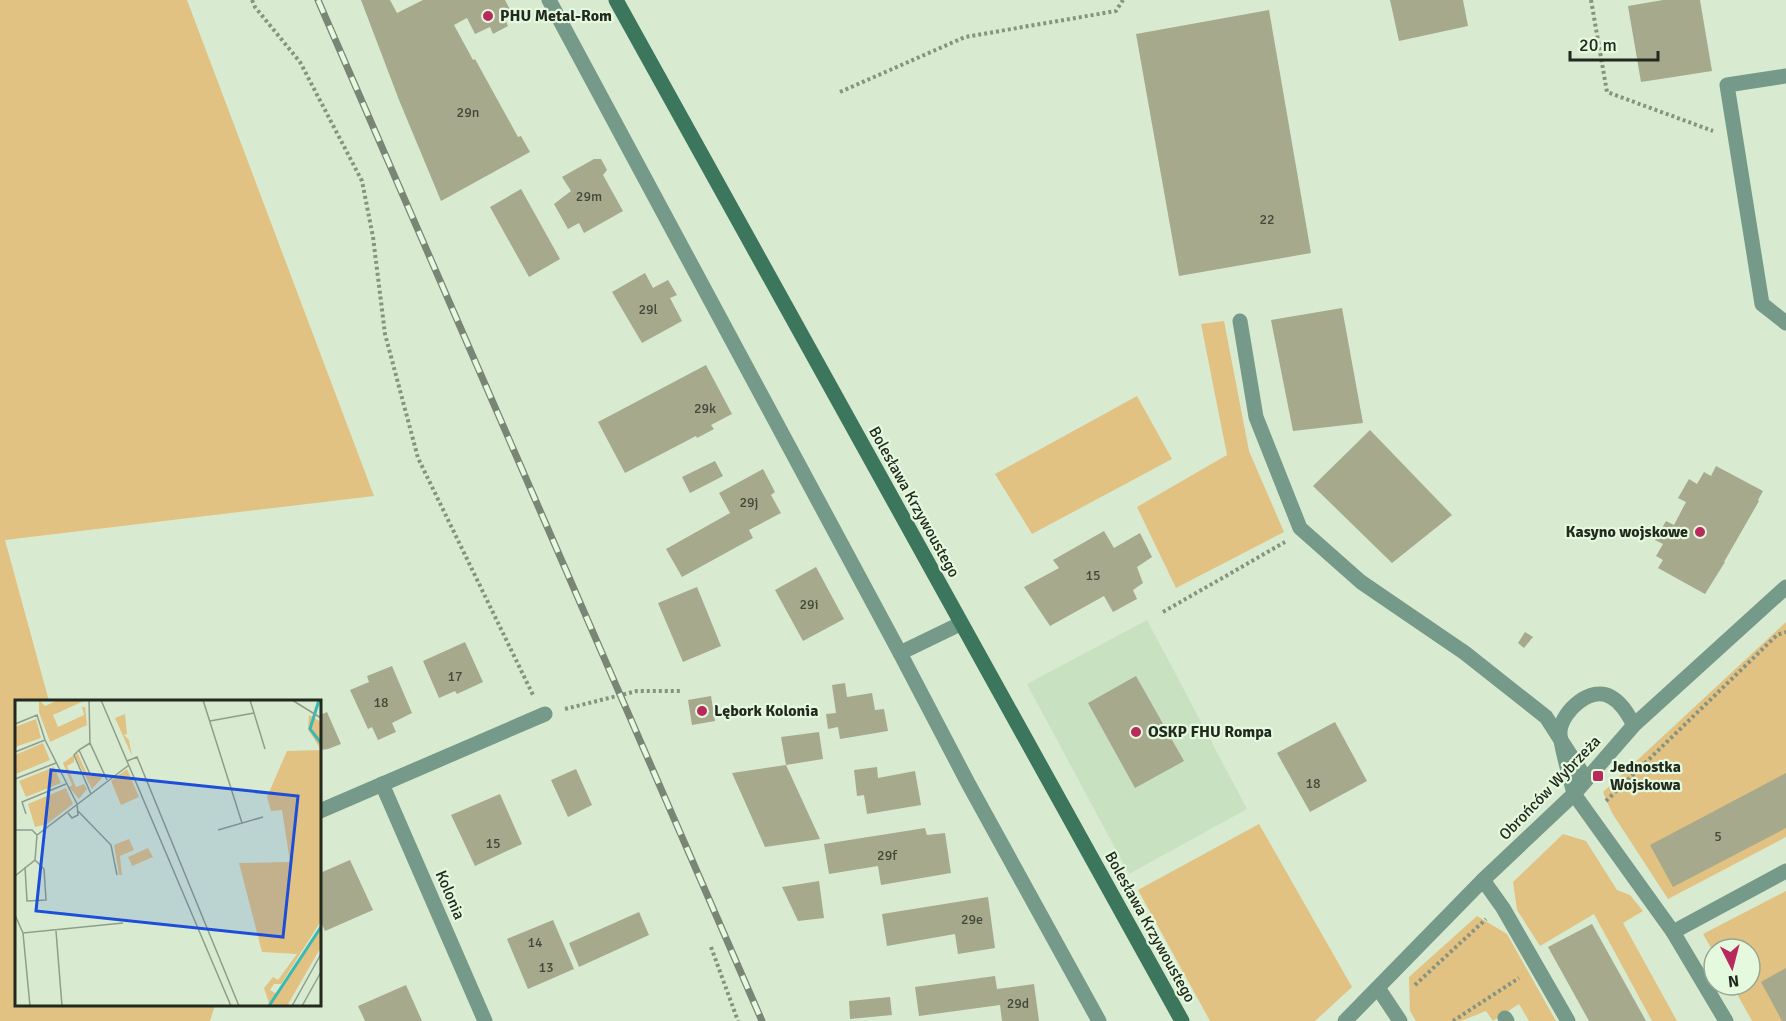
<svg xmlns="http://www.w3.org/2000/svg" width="1786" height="1021" font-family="Signika,sans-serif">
<rect width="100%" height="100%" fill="#d8ebd1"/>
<path fill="#c8e1c0" d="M1147,620L1247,809L1129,874L1027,684Z"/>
<g fill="#e1c282">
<path d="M0,0H187L374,496L5,540L49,701L16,702V1004L215,1005L210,1021H0Z"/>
<path d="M1224,321L1249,451L1284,532L1176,588L1137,507L1227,455L1201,324Z"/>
<path d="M1137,396L1172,459L1032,534L995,474Z"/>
<path d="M1786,622V837L1668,899L1612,813L1603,792Z"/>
<path d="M1259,824L1352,987L1315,1021H1210L1138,890Z"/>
<path d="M1563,834L1586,841L1617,890L1630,895L1643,911L1623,923L1677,1021H1652L1594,914L1540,946L1517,910L1513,882Z"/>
<path d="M1786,891V1021H1752L1732,985H1750V949H1714V953L1703,934Z"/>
<path d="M1477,916L1507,934L1556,1021H1529L1519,1004L1493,1021L1486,1011L1461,1021H1416L1410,1011L1409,977Z"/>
</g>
<g fill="#a6a98b">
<path d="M361,0H390L397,13L423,0H505L513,15L505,19L508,26L493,34L490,27L475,34L467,18L454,25L473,60L475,59L518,137L521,136L530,152L441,201L399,100Z"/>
<path d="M1390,0H1463L1468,26L1399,41Z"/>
<path d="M1663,0H1700L1712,71L1641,82L1628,6Z"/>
<path d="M1269,10L1311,253L1179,276L1136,34Z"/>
<path d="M594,159H601L607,170L603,175L623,211L584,233L579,223L568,229L554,204L571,191L562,177Z"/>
<path d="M521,189L560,259L529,277L490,207Z"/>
<path d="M645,273L653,288L668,280L677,295L670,298L682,321L642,343L612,292Z"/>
<path d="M1342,308L1363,423L1293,431L1271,320Z"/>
<path d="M706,365L732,414L711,425L714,429L697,438L696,436L625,473L598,422Z"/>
<path d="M1370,430L1452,515L1392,563L1313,486Z"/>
<path d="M715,461L723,476L690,493L682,477Z"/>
<path d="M1716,466L1763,491L1758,500L1759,501L1724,562H1725L1705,594L1658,568L1663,560L1656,556L1663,544L1655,540L1666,521L1674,525L1686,502L1678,498L1689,479L1697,484L1704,472L1711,476Z"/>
<path d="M763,469L775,492L771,495L781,513L749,530L753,538L682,577L666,549L730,513L719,493Z"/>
<path d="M1104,531L1114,548L1140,533L1152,557L1137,567L1143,583L1133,590L1137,599L1113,612L1104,596L1050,626L1024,587L1059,568L1053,560Z"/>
<path d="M816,567L844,619L803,641L775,590Z"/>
<path d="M697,587L721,646L683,662L658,603Z"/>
<path d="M1525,632L1533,637L1524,648L1518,643Z"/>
<path d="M465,642L483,682L457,694L455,691L439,698L423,661Z"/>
<path d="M392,666L412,713L392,723L396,732L378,740L372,727L368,729L350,690L369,682L367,676Z"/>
<path d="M1136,676L1184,761L1135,788L1088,703Z"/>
<path d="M845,683L847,697L872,693L875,710L884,709L888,731L840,739L838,727L828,729L826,714L836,713L832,685Z"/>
<path d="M711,696L715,721L692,725L688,700Z"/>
<path d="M327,712L341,744L328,749L320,750V715Z"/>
<path d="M1335,722L1367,781L1310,812L1277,753Z"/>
<path d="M819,732L823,759L786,765L781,737Z"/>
<path d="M786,765L820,839L765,847L732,773Z"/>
<path d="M877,767L878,778L915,771L921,805L867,814L864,795L857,796L854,770Z"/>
<path d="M576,769L592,805L568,817L551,780Z"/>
<path d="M1786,773V828L1673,887L1650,845Z"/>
<path d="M500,794L522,844L475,866L451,815Z"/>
<path d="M925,828L927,835L945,833L951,873L881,885L878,866L829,874L824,844Z"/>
<path d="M350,860L373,910L325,931L320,919V873Z"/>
<path d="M819,881L824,918L798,921L782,887Z"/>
<path d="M988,897L995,948L958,954L955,934L887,946L882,914Z"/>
<path d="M639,912L649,935L579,967L569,943Z"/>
<path d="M553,920L574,969L528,989L507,939Z"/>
<path d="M1592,924L1646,1021H1589L1548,947Z"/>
<path d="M1786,968V1021H1782L1761,982Z"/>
<path d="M995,976L997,989L1034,984L1039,1021H1002L1000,1005L919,1016L915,987Z"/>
<path d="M406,985L422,1021H365L358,1006Z"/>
<path d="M890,997L892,1015L850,1019L849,1001Z"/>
</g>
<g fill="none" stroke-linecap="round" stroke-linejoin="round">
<g stroke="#869380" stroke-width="4" stroke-dasharray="3 3" stroke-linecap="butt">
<path d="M252,0L255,7L300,62L362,181L373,237L385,334L418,458L533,695"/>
<path d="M1591,0L1607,92L1713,131"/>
<path d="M840,92L965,37L1116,11L1123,0"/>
<path d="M1163,612L1285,542"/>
<path d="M565,709L637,691H681"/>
<path d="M1606,801L1777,635L1786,632"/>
<path d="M711,947L738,1021"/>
<path d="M1415,985L1486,919"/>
<path d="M1453,1021L1519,978"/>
</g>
<g stroke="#759a89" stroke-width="15">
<path d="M1786,76L1727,85L1762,304L1786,323"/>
<path d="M1240,321L1256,417L1300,528L1361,582L1465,653L1546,717L1586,779"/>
<path d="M1574,794C1571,780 1559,742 1560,731C1562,711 1591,685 1611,697C1622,703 1628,715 1634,725"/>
</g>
<g stroke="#759a89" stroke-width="15">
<path d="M549,0L900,653L968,783L1099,1021"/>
<path d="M900,653L960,624"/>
<path d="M382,784L485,1021"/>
<path d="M1574,794L1673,932L1726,1021"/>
<path d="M320,811L545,714"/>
<path d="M1483,880L1503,908L1568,1021"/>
<path d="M1673,932L1786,871"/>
<path d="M1378,988L1400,1021"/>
<path d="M1505,1018L1507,1021"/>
<path d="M1345,1021L1483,880L1574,794L1634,725L1786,587"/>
</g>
<path stroke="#3b765d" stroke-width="15" d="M616,0L1182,1021"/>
<g stroke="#7a8675" stroke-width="7">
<path id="rail" d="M318,0L762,1021"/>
</g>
<use href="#rail" stroke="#e5f9de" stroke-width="4.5" stroke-dasharray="14" stroke-linecap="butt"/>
</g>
<g fill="#b82a5b" stroke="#e5f9de" stroke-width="2">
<circle cx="488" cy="16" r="6"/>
<circle cx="1700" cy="532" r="6"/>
<circle cx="702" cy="711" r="6"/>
<circle cx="1136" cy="732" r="6"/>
<rect x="1592" y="770" width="12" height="12" rx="3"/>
</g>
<g text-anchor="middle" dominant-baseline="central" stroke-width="4.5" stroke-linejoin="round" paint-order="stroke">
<g font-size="14" fill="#43493a">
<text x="468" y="112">29n</text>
<text x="589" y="196">29m</text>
<text x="1267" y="219">22</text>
<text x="648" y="309">29l</text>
<text x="705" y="408">29k</text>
<text x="749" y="502">29j</text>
<text x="1093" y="575">15</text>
<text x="809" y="604">29i</text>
<text x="455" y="676">17</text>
<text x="381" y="702">18</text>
<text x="1313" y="783">18</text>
<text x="1718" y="836">5</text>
<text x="493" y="843">15</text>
<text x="887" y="855">29f</text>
<text x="972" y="919">29e</text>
<text x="535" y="942">14</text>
<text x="546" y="967">13</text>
<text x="1018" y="1003">29d</text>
</g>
<g font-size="16" font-weight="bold" fill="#22291f" stroke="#e5f9de" text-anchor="start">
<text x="500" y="16">PHU Metal-Rom</text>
<text x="1688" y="532" text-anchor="end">Kasyno wojskowe</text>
<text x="714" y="711">Lębork Kolonia</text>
<text x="1148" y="732">OSKP FHU Rompa</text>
<text x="1610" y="767">Jednostka<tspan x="1610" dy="18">Wojskowa</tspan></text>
</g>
<g font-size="16" fill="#22291f" stroke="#e5f9de">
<text transform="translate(914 502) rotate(61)">Bolesława Krzywoustego</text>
<text transform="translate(1550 788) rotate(-46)">Obrońców Wybrzeża</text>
<text transform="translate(450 895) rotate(67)">Kolonia</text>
<text transform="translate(1150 927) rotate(61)">Bolesława Krzywoustego</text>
</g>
</g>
<g transform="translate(15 700)">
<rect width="306" height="306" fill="#d8ebd1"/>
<path d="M24,0L30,6L43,0H71L38,15L43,27L69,15L67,7H70L72,25L35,42L24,12ZM110,14L112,34L109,35L114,40L117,56L100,18ZM294,15L306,22V221L266,284H259L255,290L262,294L306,226V247L272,306H255L249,288L258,277L263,280L282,254L247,252L224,163L275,162L267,110L256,111L252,97L272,51L306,50L293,29ZM21,19L26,38L0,47V27ZM28,43L35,60L1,74L0,55ZM62,52L73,76L86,73L88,77L77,89L60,56ZM59,55V62L52,66L61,87L69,84L72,89L64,99L54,87L57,85L48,63ZM39,67L46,83L11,97L4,81ZM112,69L124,97L106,105L96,81ZM51,88L58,104L32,124L20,127L13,104ZM114,139L119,150L105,156L107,175H104L99,145ZM133,148L138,157L117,166L113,157Z" fill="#e1c282"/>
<path fill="none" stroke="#38b9b4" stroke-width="3" d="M304,0L295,29L306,43M254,306L306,227"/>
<path fill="none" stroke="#8f9d8a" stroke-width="1.5" d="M74,0L75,43L92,80M86,0L216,306M188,0L227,123M235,0L250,49M277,0L306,18M195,21L239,13M0,24L22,15L30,40L62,104L63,115L57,118L53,113M75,43L64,50L75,74M64,50L59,55L76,94M0,52L30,40M112,61L122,57L224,306M0,79L41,63M62,110L96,145L102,175M11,114L7,102L51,84M0,130H17L22,135L114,65M203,130L248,117M10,167L12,201L31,200L29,169L20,160M0,176L20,160L22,135M0,215L8,233L108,223M41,231L47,306M8,233L15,306M277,306L306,254M287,306L306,272"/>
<path fill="#1d4ed8" fill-opacity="0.15" stroke="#1d4ed8" stroke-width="3" d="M36,70L283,96L268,237L21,211Z"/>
<rect width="306" height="306" fill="none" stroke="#22291f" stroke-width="3"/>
</g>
<g transform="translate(1732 967) rotate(174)"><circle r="28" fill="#e5f9de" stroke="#97a692" stroke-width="1.5"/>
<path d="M0-4.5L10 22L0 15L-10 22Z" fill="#b82a5b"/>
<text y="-9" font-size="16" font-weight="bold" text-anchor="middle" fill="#22291f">N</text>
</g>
<path d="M1570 51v9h88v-9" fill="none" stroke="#22291f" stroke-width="3"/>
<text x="1579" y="51" font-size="18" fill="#22291f" stroke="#e5f9de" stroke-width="4.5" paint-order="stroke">20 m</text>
</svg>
